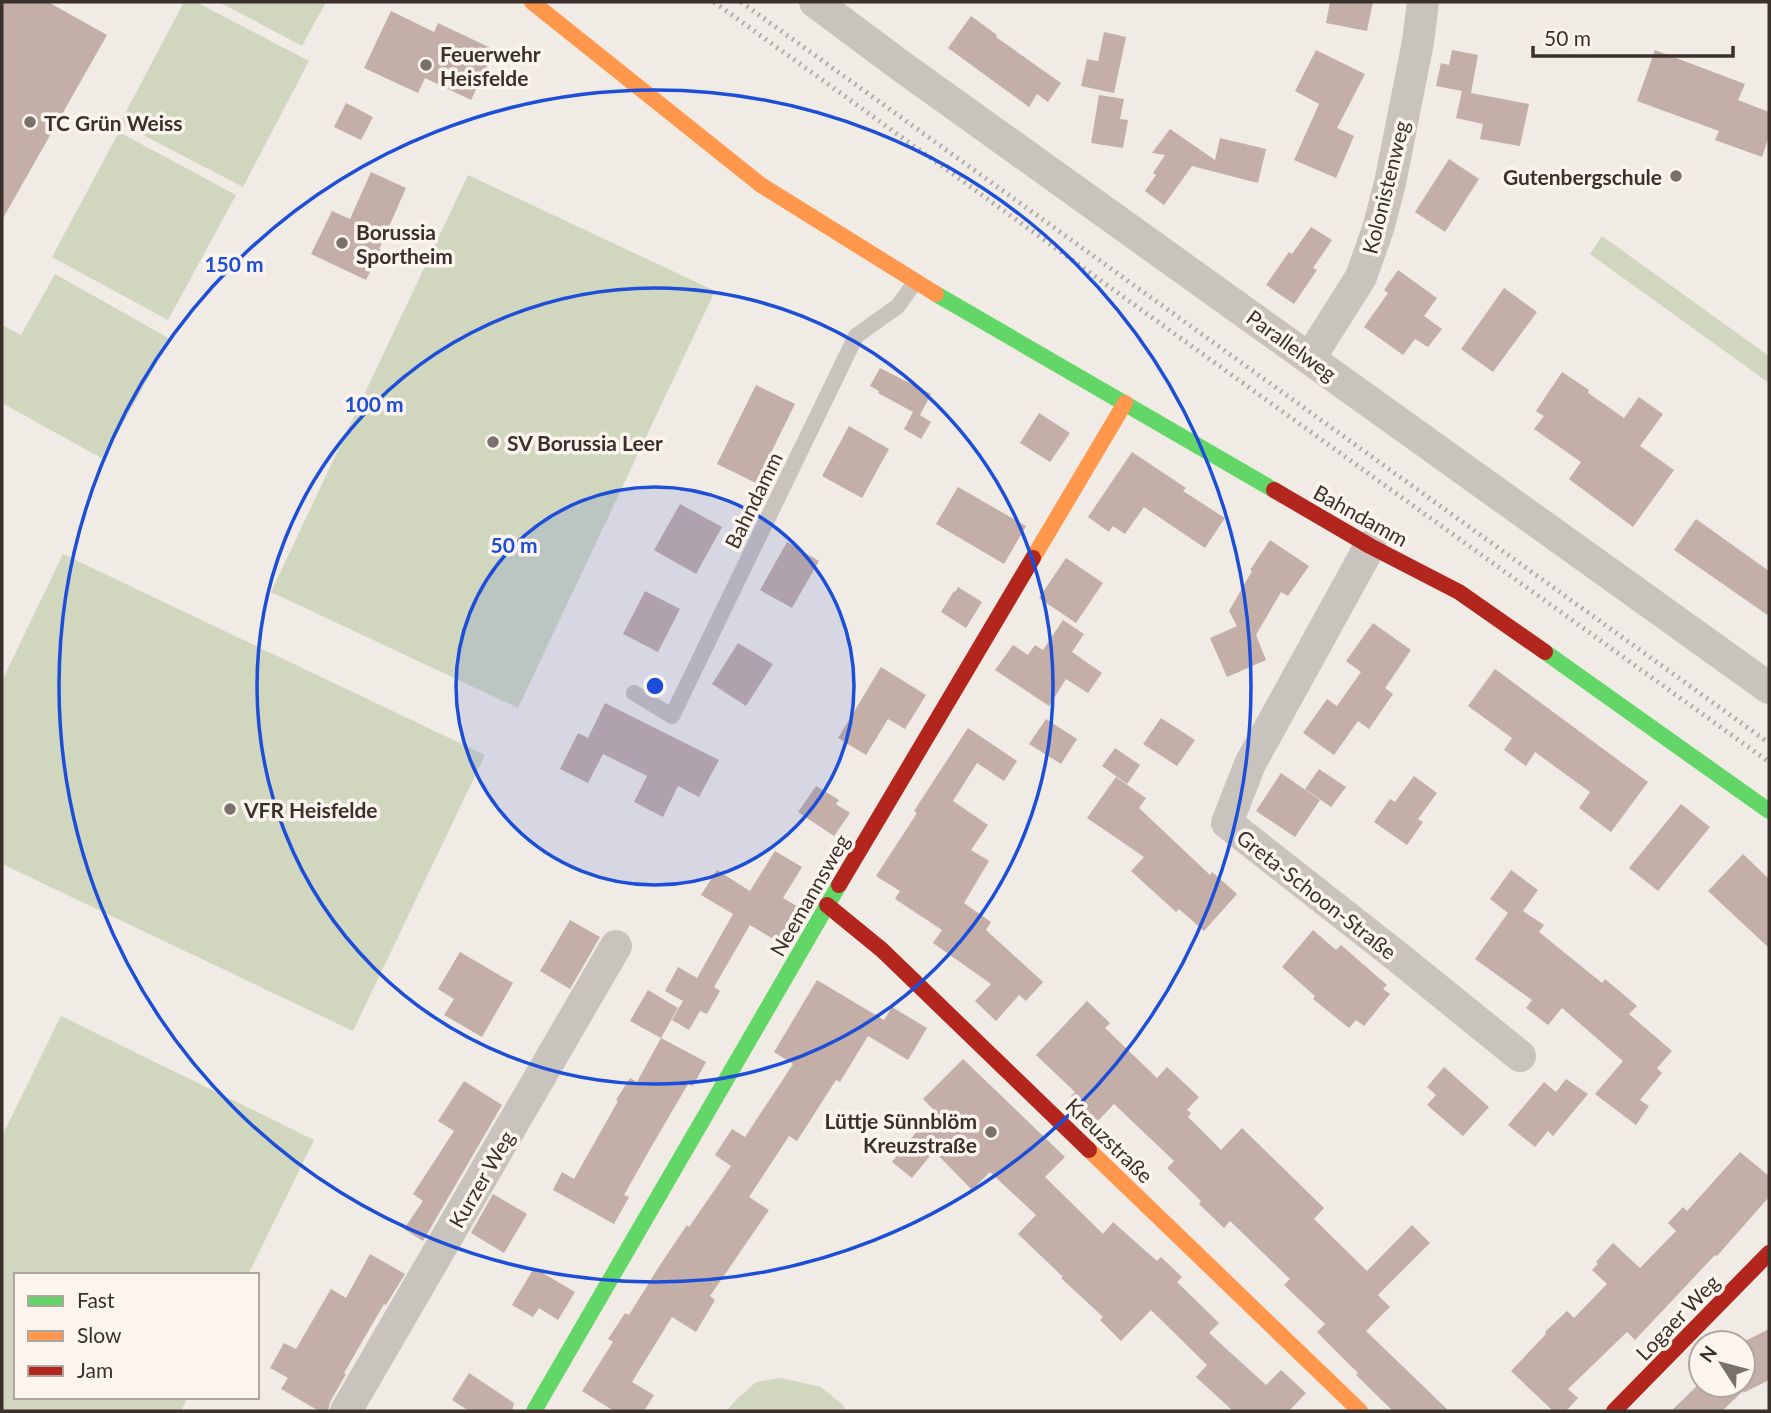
<svg xmlns="http://www.w3.org/2000/svg" width="1771" height="1413" font-family="Lato,sans-serif">
<rect width="100%" height="100%" fill="#f0ebe5"/>
<g fill="#d1d6bf">
<path d="M184,2H196L309,61L243,187L120,123Z"/>
<path d="M219,2H326L302,46Z"/>
<path d="M119,132L236,195L168,320L52,257Z"/>
<path d="M468,175L715,291L518,708L271,592Z"/>
<path d="M1602,236L1769,356V383L1590,254Z"/>
<path d="M55,274L170,339L103,459L2,403V325L21,335Z"/>
<path d="M63,554L485,755L353,1031L2,864V681Z"/>
<path d="M61,1016L314,1140L248,1275H16V1397H188L181,1411H2V1136Z"/>
<path d="M781,1378L821,1387L844,1406L845,1411H726L737,1399L756,1382Z"/>
</g>
<g fill="#c3afa7">
<path d="M2,2H48L107,35L2,220Z"/>
<path d="M1330,2H1373L1367,31L1326,23Z"/>
<path d="M391,11L434,32L438,23L495,50L471,100L425,78L418,93L364,68Z"/>
<path d="M971,16L997,35L996,37L1061,83L1048,102L1037,94L1029,107L948,48Z"/>
<path d="M1104,32L1126,37L1114,93L1081,86L1087,59L1098,61Z"/>
<path d="M1316,50L1365,74L1337,128L1354,136L1336,178L1294,160L1319,104L1295,91Z"/>
<path d="M1452,50L1478,55L1471,93L1529,104L1520,146L1480,139L1483,124L1456,118L1462,91L1436,86L1441,63L1449,65Z"/>
<path d="M1655,50L1745,84L1738,100L1769,112V136L1762,157L1715,140L1719,131L1637,101Z"/>
<path d="M1099,95L1124,99L1120,119L1128,120L1123,148L1091,143Z"/>
<path d="M346,103L373,117L361,140L334,127Z"/>
<path d="M1170,129L1215,160L1220,138L1266,149L1258,183L1192,166L1164,205L1145,191L1156,175L1153,173L1165,155L1152,153Z"/>
<path d="M1449,159L1479,179L1445,232L1415,212Z"/>
<path d="M371,172L406,188L379,249L381,250L366,280L311,254L332,211L350,219Z"/>
<path d="M1311,227L1332,240L1313,268L1317,270L1294,304L1266,285L1289,252L1292,254Z"/>
<path d="M1398,270L1437,298L1424,316L1442,329L1428,347L1415,339L1403,355L1364,327L1388,293L1384,290Z"/>
<path d="M1504,288L1537,312L1493,372L1461,349Z"/>
<path d="M880,368L931,394L920,415L931,422L921,439L904,429L913,412L878,393L879,391L870,386Z"/>
<path d="M1562,372L1589,390L1588,393L1624,418L1639,397L1663,414L1640,446L1674,470L1633,527L1569,479L1581,462L1534,429L1544,416L1536,411Z"/>
<path d="M756,385L795,404L756,483L717,464Z"/>
<path d="M1039,413L1070,433L1050,462L1020,443Z"/>
<path d="M849,426L889,449L862,498L822,476Z"/>
<path d="M1132,452L1186,488L1183,491L1225,518L1205,548L1144,507L1125,534L1113,526L1109,532L1088,517Z"/>
<path d="M958,487L1026,526L1004,564L936,524Z"/>
<path d="M680,504L722,527L696,574L654,550Z"/>
<path d="M1696,519L1769,571V616L1674,550Z"/>
<path d="M1270,540L1309,566L1288,596L1281,592L1256,635L1266,660L1227,677L1210,638L1237,626L1229,611L1252,571L1250,570Z"/>
<path d="M787,542L819,561L792,608L760,590Z"/>
<path d="M1066,558L1103,583L1076,623L1039,598Z"/>
<path d="M958,587L982,602L966,628L941,612L954,591L955,592Z"/>
<path d="M645,591L680,609L658,652L623,634Z"/>
<path d="M1063,620L1084,634L1072,652L1102,673L1088,693L1066,679L1049,706L995,670L1013,645L1028,655L1035,645L1043,650Z"/>
<path d="M1373,623L1411,650L1385,688L1393,694L1369,729L1358,721L1334,755L1303,733L1327,699L1337,706L1361,672L1346,661Z"/>
<path d="M738,643L773,664L746,706L712,684Z"/>
<path d="M881,667L926,695L905,729L888,719L866,755L838,738Z"/>
<path d="M1495,669L1648,782L1611,832L1579,808L1590,792L1535,752L1526,766L1504,750L1512,738L1468,706Z"/>
<path d="M605,703L719,760L699,797L678,786L663,817L634,802L647,776L603,754L588,783L560,769L578,733L588,738Z"/>
<path d="M1161,718L1195,740L1177,766L1143,744Z"/>
<path d="M1046,719L1077,739L1061,764L1029,744Z"/>
<path d="M968,728L1017,761L1004,781L977,763L953,801L988,825L971,850L989,861L964,903L991,922L986,930L1043,982L1026,1001L1019,995L996,1021L975,1001L991,984L933,943L942,930L895,899L900,891L876,876L917,813L914,811Z"/>
<path d="M1115,748L1140,765L1127,784L1102,766Z"/>
<path d="M1319,769L1346,787L1331,807L1305,789Z"/>
<path d="M1281,773L1320,800L1295,837L1256,811Z"/>
<path d="M1414,776L1437,793L1418,819L1423,822L1407,845L1374,822L1390,799L1395,802Z"/>
<path d="M1116,777L1146,798L1139,808L1210,875L1212,872L1237,894L1204,931L1179,909L1176,912L1131,871L1144,857L1087,818Z"/>
<path d="M816,786L839,800L836,804L850,813L834,836L798,812Z"/>
<path d="M1681,804L1710,827L1658,891L1629,868Z"/>
<path d="M775,851L802,867L783,898L800,908L780,943L750,925L714,987L720,991L707,1014L700,1011L689,1030L672,1020L683,1001L665,991L678,967L697,978L733,914L701,895L717,870L750,891Z"/>
<path d="M1743,854L1769,879V948L1708,891Z"/>
<path d="M1511,870L1538,890L1523,911L1544,925L1539,932L1602,983L1605,979L1637,1006L1629,1014L1672,1051L1657,1068L1662,1073L1640,1100L1649,1106L1636,1125L1595,1094L1623,1061L1562,1008L1548,1025L1526,1008L1532,1000L1475,959L1508,913L1490,899Z"/>
<path d="M570,920L600,937L570,989L540,971Z"/>
<path d="M1313,930L1336,950L1341,945L1387,985L1383,989L1390,994L1364,1026L1356,1020L1349,1028L1313,999L1315,996L1282,967Z"/>
<path d="M460,952L513,983L482,1037L444,1015L454,999L438,989Z"/>
<path d="M817,980L884,1020L892,1007L927,1028L908,1060L868,1036L840,1082L836,1080L797,1141L789,1136L749,1197L769,1210L710,1296L715,1300L696,1332L672,1317L632,1382L654,1395L644,1411H614L582,1391L613,1342L608,1339L625,1313L629,1315L660,1265L687,1225L689,1227L731,1166L715,1155L732,1129L745,1137L793,1064L774,1052Z"/>
<path d="M648,990L678,1008L661,1038L706,1062L693,1086L688,1084L650,1149L624,1195L629,1197L614,1224L553,1190L562,1172L574,1179L618,1101L616,1100L630,1078L637,1082L661,1038L630,1021Z"/>
<path d="M1087,1001L1110,1023L1105,1028L1157,1078L1167,1067L1199,1097L1187,1110L1191,1113L1188,1117L1221,1150L1242,1128L1324,1208L1314,1219L1367,1271L1412,1225L1430,1243L1378,1295L1390,1307L1366,1331L1449,1411H1393L1356,1375L1358,1373L1317,1332L1325,1324L1284,1285L1290,1279L1230,1221L1224,1228L1199,1204L1201,1201L1167,1168L1174,1161L1114,1104L1097,1122L1071,1096L1075,1092L1036,1055Z"/>
<path d="M963,1059L1065,1157L1045,1177L1103,1234L1113,1222L1157,1261L1161,1257L1182,1277L1177,1282L1219,1323L1209,1333L1266,1385L1281,1370L1306,1393L1289,1411H1233L1196,1377L1207,1365L1151,1310L1121,1341L1100,1320L1103,1317L1061,1278L1063,1277L1018,1234L1036,1215L990,1172L972,1190L934,1151L912,1178L892,1162L934,1110L923,1099Z"/>
<path d="M1444,1067L1489,1107L1463,1136L1427,1105L1436,1095L1427,1087Z"/>
<path d="M1566,1079L1588,1094L1553,1136L1548,1131L1535,1147L1508,1125L1544,1082L1556,1092Z"/>
<path d="M464,1081L502,1105L423,1241L404,1229L423,1201L413,1194L454,1131L438,1121Z"/>
<path d="M1740,1152L1769,1176V1197L1717,1256L1715,1255L1635,1340L1627,1332L1568,1389L1578,1398L1566,1411H1553L1511,1371L1546,1334L1545,1332L1567,1311L1574,1318L1607,1284L1592,1270L1598,1264L1596,1262L1613,1243L1640,1268L1676,1231L1668,1223L1683,1207L1687,1211Z"/>
<path d="M493,1194L527,1214L504,1253L471,1233Z"/>
<path d="M370,1254L405,1274L386,1305L384,1304L344,1373L346,1374L330,1402L328,1411H319L281,1389L288,1378L270,1368L284,1343L296,1349L331,1289L346,1298Z"/>
<path d="M534,1268L575,1292L558,1320L539,1308L533,1317L512,1305Z"/>
<path d="M1769,1329V1380L1743,1393V1391L1722,1411H1671L1698,1385H1743V1342Z"/>
<path d="M469,1373L514,1403L512,1411H469L452,1400Z"/>
</g>
<g fill="none" stroke-linecap="round" stroke-linejoin="round">
<path stroke="#c9c3be" stroke-width="16" d="M634,693L672,716L856,336L898,306L915,282"/>
<g stroke="#c9c3be" stroke-width="32">
<path d="M815,2L901,66L1769,688"/>
<path d="M1310,358L1361,277L1378,229L1390,183L1418,42L1423,2"/>
<path d="M1370,546L1250,764L1227,823L1399,958L1520,1056"/>
<path d="M346,1411L616,946"/>
</g>
<g stroke="#63d668" stroke-width="16">
<path d="M936,294L1274,490"/>
<path d="M1545,652L1769,811"/>
<path d="M534,1411L839,885"/>
</g>
<g stroke="#ff974d" stroke-width="16">
<path d="M532,2L761,185L936,294"/>
<path d="M1033,558L1125,403"/>
<path d="M1089,1150L1360,1411"/>
</g>
<g stroke="#b3261e" stroke-width="16">
<path d="M1274,490L1370,546L1459,592L1545,652"/>
<path d="M839,885L1033,558"/>
<path d="M827,905L882,950L1089,1150"/>
<path d="M1614,1411L1769,1253"/>
</g>
<g stroke="#b1aca8" stroke-width="5" stroke-dasharray="2 5" stroke-linecap="butt">
<path d="M714,2L1769,762"/>
<path d="M741,2L1769,743"/>
</g>
</g>
<circle cx="655" cy="686" r="199" fill="#1d4ed8" fill-opacity=".12"/>
<g fill="none" stroke="#1d4ed8" stroke-width="3.5">
<circle cx="655" cy="686" r="199"/>
<circle cx="655" cy="686" r="398"/>
<circle cx="655" cy="686" r="596"/>
</g>
<g fill="#7a716c" stroke="#fbf5ee" stroke-width="2.5">
<circle cx="426" cy="65" r="7"/>
<circle cx="30" cy="122" r="7"/>
<circle cx="1676" cy="176" r="7"/>
<circle cx="342" cy="243" r="7"/>
<circle cx="493" cy="442" r="7"/>
<circle cx="230" cy="809" r="7"/>
<circle cx="991" cy="1132" r="7"/>
</g>
<g text-anchor="middle" dominant-baseline="central" stroke-width="7" stroke-linejoin="round" paint-order="stroke">
<g font-size="21" font-weight="bold" fill="#3b302b" stroke="#fbf5ee" text-anchor="start">
<text x="440" y="53">Feuerwehr<tspan x="440" dy="24">Heisfelde</tspan></text>
<text x="44" y="122">TC Grün Weiss</text>
<text x="1662" y="176" text-anchor="end">Gutenbergschule</text>
<text x="356" y="231">Borussia<tspan x="356" dy="24">Sportheim</tspan></text>
<text x="507" y="442">SV Borussia Leer</text>
<text x="244" y="809">VFR Heisfelde</text>
<text x="977" y="1120" text-anchor="end">Lüttje Sünnblöm<tspan x="977" dy="24">Kreuzstraße</tspan></text>
</g>
<g font-size="21" fill="#3b302b" stroke="#fbf5ee">
<text transform="translate(1385 187) rotate(-76)">Kolonistenweg</text>
<text transform="translate(1292 345) rotate(36)">Parallelweg</text>
<text transform="translate(753 500) rotate(-64)">Bahndamm</text>
<text transform="translate(1361 515) rotate(29)">Bahndamm</text>
<text transform="translate(1317 894) rotate(38)">Greta-Schoon-Straße</text>
<text transform="translate(809 895) rotate(-60)">Neemannsweg</text>
<text transform="translate(1110 1140) rotate(44)">Kreuzstraße</text>
<text transform="translate(481 1179) rotate(-60)">Kurzer Weg</text>
<text transform="translate(1677 1317) rotate(-46)">Logaer Weg</text>
</g>
</g>
<circle cx="655" cy="686" r="10" fill="#1d4ed8" stroke="#fbf5ee" stroke-width="3.5"/>
<g font-size="21" text-anchor="middle" font-weight="bold" fill="#1d4ed8" stroke="#fbf5ee" stroke-width="7" stroke-linejoin="round" paint-order="stroke">
<text x="234" y="272">150 m</text>
<text x="374" y="412">100 m</text>
<text x="514" y="553">50 m</text>
</g>
<rect width="1771" height="1413" fill="none" stroke="#3b302b" stroke-width="7"/>
<rect x="14" y="1273" width="245" height="126" fill="#fbf5ee" stroke="#aea6a0" stroke-width="2"/>
<rect x="28" y="1296" width="35" height="10" fill="#63d668" stroke="#aea6a0" stroke-width="2"/>
<text x="77" y="1308" font-size="21" fill="#3b302b">Fast</text>
<rect x="28" y="1331" width="35" height="10" fill="#ff974d" stroke="#aea6a0" stroke-width="2"/>
<text x="77" y="1343" font-size="21" fill="#3b302b">Slow</text>
<rect x="28" y="1366" width="35" height="10" fill="#b3261e" stroke="#aea6a0" stroke-width="2"/>
<text x="77" y="1378" font-size="21" fill="#3b302b">Jam</text>
<g transform="translate(1722 1364) rotate(306)"><circle r="33" fill="#fbf5ee" stroke="#aea6a0" stroke-width="2"/>
<path d="M0-5L12 26L0 18L-12 26Z" fill="#7a716c"/>
<text y="-10" font-size="19" font-weight="bold" text-anchor="middle" fill="#3b302b">N</text>
</g>
<path d="M1533 46v10h200v-10" fill="none" stroke="#3b302b" stroke-width="3.5"/>
<text x="1544" y="46" font-size="21" fill="#3b302b" stroke="#fbf5ee" stroke-width="5" paint-order="stroke">50 m</text>
</svg>
